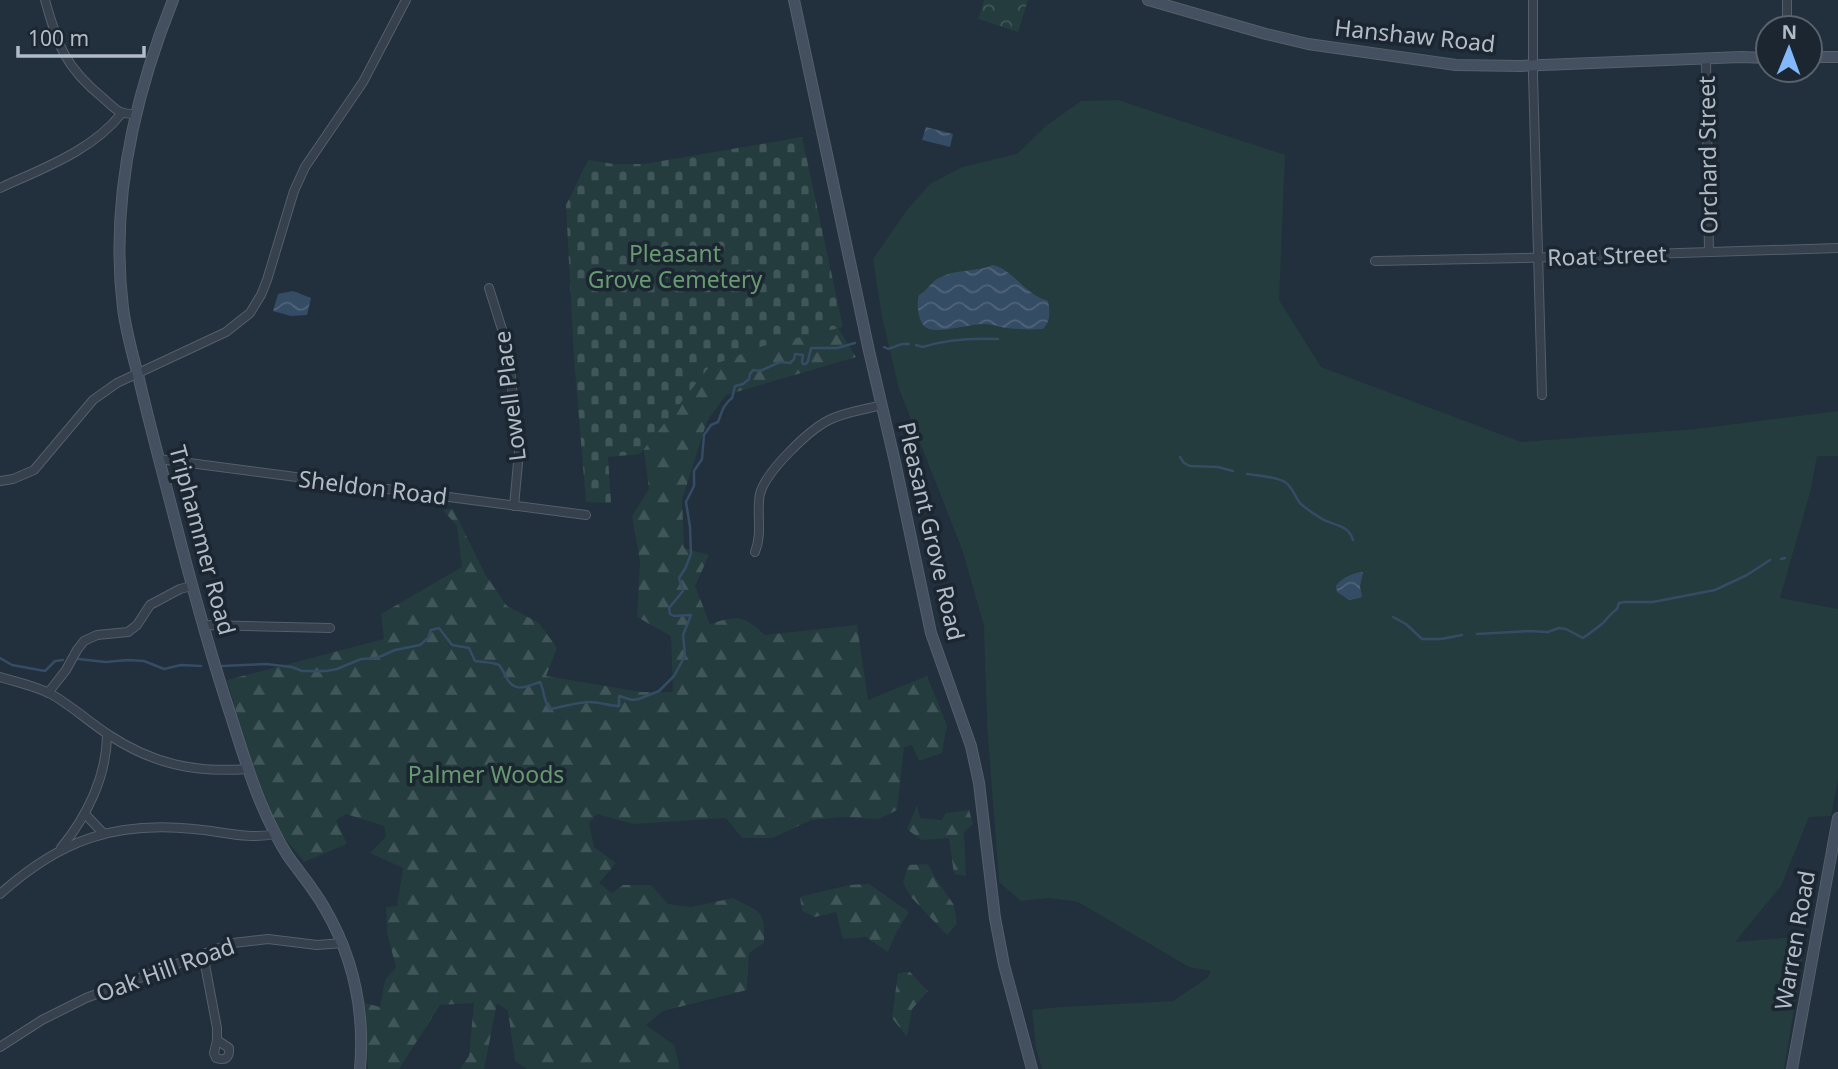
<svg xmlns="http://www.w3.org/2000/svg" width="1838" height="1069" font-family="'Noto Sans',sans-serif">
<defs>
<pattern id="forest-firs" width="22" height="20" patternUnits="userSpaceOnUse" patternTransform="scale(1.75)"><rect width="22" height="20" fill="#243c3e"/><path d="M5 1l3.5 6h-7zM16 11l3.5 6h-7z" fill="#415658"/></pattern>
<pattern id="cemetery-stones" width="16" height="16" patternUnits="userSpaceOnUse" patternTransform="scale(1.75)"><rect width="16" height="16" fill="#243c3e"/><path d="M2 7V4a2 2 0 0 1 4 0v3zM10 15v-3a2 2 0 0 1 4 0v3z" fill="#415658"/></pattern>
<pattern id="park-crowns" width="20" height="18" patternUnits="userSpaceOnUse" patternTransform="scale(1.75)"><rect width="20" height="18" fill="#243c3e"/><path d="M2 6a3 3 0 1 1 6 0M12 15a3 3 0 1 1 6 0" fill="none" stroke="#415658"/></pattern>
<pattern id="water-waves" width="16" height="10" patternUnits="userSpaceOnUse" patternTransform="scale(1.75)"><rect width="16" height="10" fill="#354c65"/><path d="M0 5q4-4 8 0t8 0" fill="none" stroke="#50647a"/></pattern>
</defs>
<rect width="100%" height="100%" fill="#222f3d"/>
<path fill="#243c3e" d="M1118,100L1285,155L1279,300L1321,367L1521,442L1696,429L1838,411V456H1817L1810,493L1780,598L1838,609V779L1831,816L1809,817L1781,886L1735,942L1806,936L1784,1069H1042L1036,1048L1032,1010L1061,1007L1173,1001L1207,978L1211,971L1189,967L1078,902L1049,898L1021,901L999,882L987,723L984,626L963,552L899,389L882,317L873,259L907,210L930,184L962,167L1017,154L1047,125L1081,101Z"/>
<g fill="url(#forest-firs)">
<path d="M837,326L856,357L726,395L707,421L682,500L684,548L709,555L695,586L710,624C739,615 743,615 765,635L857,625L868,700L927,676L947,725L942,753L919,761L912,745L904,747L897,810L879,819L844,817L811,820L773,838H742L726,818L633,824L597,814L589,823L594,847L616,863L599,883L612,893L623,885H651L668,904L691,907L733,898C761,913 765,909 764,943L749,953L747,990L663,1011L646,1025L674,1045L680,1069H527L515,1061L508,1011L497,1003L484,1069H460L469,1056L474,1003L440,1005L399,1069H368L365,1003L380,1007L385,980L396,967L387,933L386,907L397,906L403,868L370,853L386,837L384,826L346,814L336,820L347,844L304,862L266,815L227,680L384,639L381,614L462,567L457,526L443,510L453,509L485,574L507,606L539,623L557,648L546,676L641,692H673L671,636L637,617L640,562L632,516L649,489L643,444L711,356Z"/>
<path d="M917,805L920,818L942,820L946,813L969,810L973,824L964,832L966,876L954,874L949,838L921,840L907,829Z"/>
<path d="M928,864L938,882L954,905L957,924L947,935L911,897L903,883L908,865Z"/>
<path d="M869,884L909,912L896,933L888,952L866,937L843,939L836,912L815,917L802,911L800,897L849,885Z"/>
<path d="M910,972L928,991L912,1009L907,1037L892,1018L898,973Z"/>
</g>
<path fill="url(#cemetery-stones)" d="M802,137L843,327L763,346L710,366L640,454L608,457L611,503L586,502L574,358L566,205L588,160L614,164H644Z"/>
<path fill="url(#park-crowns)" d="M984,0H1028L1018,32L978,19Z"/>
<g fill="url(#water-waves)">
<path d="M926,127L953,134L950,147L922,140Z"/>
<path d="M993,265C1009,269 1019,284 1032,293C1036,296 1042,299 1048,301C1050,312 1051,320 1043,329C1031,330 1017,329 1005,328C998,326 991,324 984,324C968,324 943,333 929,329C918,326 916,304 919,295C928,290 931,281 941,277C957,269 977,272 993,265Z"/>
<path d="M293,291L311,298L307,315L291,316L273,311L278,294Z"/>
<path d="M1363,572L1360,587L1362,596L1360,598L1349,600L1337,592L1336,586C1341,578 1355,572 1363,572Z"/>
</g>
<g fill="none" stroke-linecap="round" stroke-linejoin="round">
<g stroke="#354c65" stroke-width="2.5">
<path d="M916,345L923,347C947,339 973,338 998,339"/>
<path d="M884,347L888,349L902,344H909"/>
<path d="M1180,457L1184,463L1190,466L1218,467L1233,471"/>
<path d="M1247,474C1259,476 1273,476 1285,482C1293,487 1295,498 1301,504C1306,509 1313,513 1319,517C1331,526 1348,523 1353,540"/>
<path d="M1781,559L1785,558"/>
<path d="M1393,617L1406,624L1422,639H1441L1462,635"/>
<path d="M1477,634L1529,631L1548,632L1559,628L1566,629L1583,638C1589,634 1598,627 1603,623C1608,618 1611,613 1617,609L1619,603L1624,602H1653L1715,590L1747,575L1770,560"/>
<path d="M0,658L12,665L45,671L55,661L63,660"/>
<path d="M78,659L106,662L128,660L144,661L164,669L181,665L201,666"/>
<path d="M222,666L266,664L292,667L302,671H326L337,669L361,659L377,658L395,650L420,645L428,638L431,630L439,628L452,645L469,648L475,661C482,662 493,662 499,665C502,668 503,671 505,675C514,694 525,687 540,682C545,691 543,702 550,709C564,707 576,702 590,702C600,702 609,706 619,706V696L632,700L639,699L659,691L674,676L685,656L683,635L691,615L674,616L670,614L669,608L683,591L679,578L685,569L691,554L690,527L686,502L694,486V471L702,459L704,435L711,425L718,422C722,412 723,405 732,398L735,386L743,384L749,379L750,374L753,370L760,371L780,362L790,363L794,359L795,354L803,355L802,362L803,364H806L808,361L811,348H837L855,343"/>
</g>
<g stroke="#545f6b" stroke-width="10">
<g id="street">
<path d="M45,0C58,46 65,67 103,98C117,110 117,114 136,114"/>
<path d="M1533,0V75L1542,395"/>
<path d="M1787,0V28"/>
<path d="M1706,59L1709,252"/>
<path d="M0,188C41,169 92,151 121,114"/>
<path d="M1375,261L1524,258L1838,248"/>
<path d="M489,288L506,342L510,369L519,452L514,506"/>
<path d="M159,459L586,515"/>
<path d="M0,481L13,479L34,470L93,400L117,383L226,332L250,313L261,295L267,280L294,191L305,167L363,82L406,0"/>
<path d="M755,552C763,532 756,513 760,494C766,471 809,430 829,420C845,412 864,410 881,405"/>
<path d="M203,625L330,628"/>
<path d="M0,677C16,682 36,686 51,694C72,706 89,722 109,735C153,764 195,773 247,769"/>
<path d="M48,693L66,670L77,650L84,641L97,635L128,632L137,625L150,605L180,589L192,586"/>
<path d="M85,814L103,833"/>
<path d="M61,848C87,816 107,776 107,734"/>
<path d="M0,894C60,840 114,821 194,829C220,831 249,840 275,834"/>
<path d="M203,954L217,1028V1040"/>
<path d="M217,1040L229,1048C230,1058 225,1061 216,1058L214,1053Z"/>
<path d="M0,1047L42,1020L86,998L233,943L268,939L317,945L343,943"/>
</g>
</g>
<g stroke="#545f6b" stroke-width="12">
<g id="secondary">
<path d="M173,0C134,97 110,203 123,308C126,332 133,356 139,379C151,431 165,481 178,532C194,594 211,656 231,716C240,745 249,774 260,801C268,820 277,839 288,856C300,873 314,889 324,907C353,956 365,1012 360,1069"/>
<path d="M794,0L869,351L895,462L931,633L971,746L979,783L995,918L1004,965L1032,1069"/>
<path d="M1148,0L1266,34L1308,44L1456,65L1520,66L1741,57L1768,58"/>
<path d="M1810,57H1838"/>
<path d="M1792,1069L1838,818"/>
</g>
</g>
<use href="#street" stroke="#36414d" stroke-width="8"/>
<use href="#secondary" stroke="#445060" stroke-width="10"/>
</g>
<g text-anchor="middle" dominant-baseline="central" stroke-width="7" stroke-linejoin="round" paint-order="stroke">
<g font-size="23" fill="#b1bcc8" stroke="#1b2631">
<text transform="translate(1415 35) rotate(6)">Hanshaw Road</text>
<text transform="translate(1707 155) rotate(-91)">Orchard Street</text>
<text transform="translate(1607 255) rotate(-2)">Roat Street</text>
<text transform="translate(509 396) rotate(-97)">Lowell Place</text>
<text transform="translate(373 487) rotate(7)">Sheldon Road</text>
<text transform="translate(932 531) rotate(77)">Pleasant Grove Road</text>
<text transform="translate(203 540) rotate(75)">Triphammer Road</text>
<text transform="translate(1794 940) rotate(-80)">Warren Road</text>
<text transform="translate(165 969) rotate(-20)">Oak Hill Road</text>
</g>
<g font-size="23" fill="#679a70" stroke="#1b2631">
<text x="675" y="253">Pleasant<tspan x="675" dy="26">Grove Cemetery</tspan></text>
<text x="486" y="774">Palmer Woods</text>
</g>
</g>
<g transform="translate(1789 49) rotate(1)"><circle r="33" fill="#1b2631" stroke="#57626d" stroke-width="2"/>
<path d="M0-5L12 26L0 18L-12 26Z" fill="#83b9fb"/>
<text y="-10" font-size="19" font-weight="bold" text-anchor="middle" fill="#b1bcc8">N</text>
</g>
<path d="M18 46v10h126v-10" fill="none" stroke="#b1bcc8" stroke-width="3.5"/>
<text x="28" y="46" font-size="21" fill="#b1bcc8" stroke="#1b2631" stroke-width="5" paint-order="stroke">100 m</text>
</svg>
